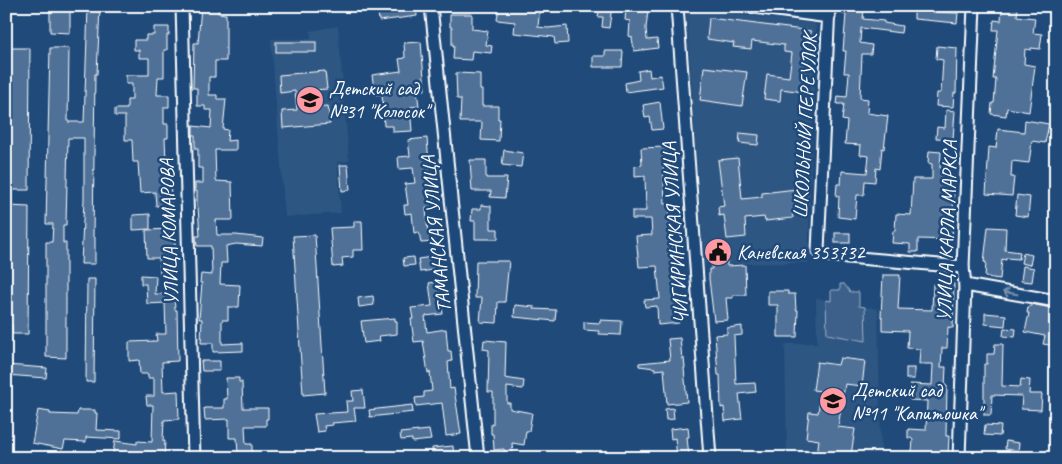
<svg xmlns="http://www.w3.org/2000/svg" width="1062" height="464" font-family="Caveat,sans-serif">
<rect width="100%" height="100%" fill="#1f4a7a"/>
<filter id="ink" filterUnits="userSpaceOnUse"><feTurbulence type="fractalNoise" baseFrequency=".02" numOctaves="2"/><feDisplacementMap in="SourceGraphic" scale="10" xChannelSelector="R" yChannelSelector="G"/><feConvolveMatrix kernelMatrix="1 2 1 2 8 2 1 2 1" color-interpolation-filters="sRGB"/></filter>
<g filter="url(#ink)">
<g fill="#2e5683">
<path d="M686,8L816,24L808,263L704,264Z"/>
<path d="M338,26L349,161L337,162L341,213L285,217L271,39H311L310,31Z"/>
<path d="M816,298L878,309L881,458H787L785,344L817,343Z"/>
</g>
<path fill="#3c618b" stroke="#9eb0c5" d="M840,284H844L850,292H859V306L865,307L866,341L827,334L826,300L831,301V290H840Z"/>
<g fill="#507197" stroke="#fff">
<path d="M201,6H219L218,13L226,14V61H215V77H209V95H217V99H226L223,129L228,130L227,141L236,140V150H215L216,181L232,182L233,220H216L217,235H236L263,238L262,246L236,244L226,246L227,263H221L220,284L240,285L239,307H228V320H222V344L243,343V351L213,352V343H201L202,319H199L202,283H200L201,274L212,275L211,246H197L196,236H200L198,207H197V191H195V183H203V168H198V149H195V135H193V126L211,128L212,110H205V106H197V88H193L194,43H198Z"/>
<path d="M416,6L417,16L379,21L378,11Z"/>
<path d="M499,6H540L538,27L548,28L567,26L568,43L555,44L554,37L514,33L515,22L497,20Z"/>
<path d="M600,6H612L609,28L602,27L603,17H598Z"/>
<path d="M844,6H859V9H864L863,19L884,21V23L902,26L901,33L861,28L860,43L872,45L871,54H862L860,98L868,99L867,113L888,116L884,149L882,148L880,169L876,168L875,182L865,181L864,195H857L855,219L838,217L839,196H836L837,184H841L842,171L867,173L869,156L860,155L861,145L845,144L847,121L842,120L844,104H837L838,96L847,97L849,73H844L846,51H843L846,14H843Z"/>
<path d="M1002,6H1018L1017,16L1035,18L1033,33L1042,34L1040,49L1031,48V50L1025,49L1024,64L1035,66L1029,112L1007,108L1006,116L991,114L992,103H994L996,79H993L998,30H993L994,20L1001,21Z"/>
<path d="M88,7H100L97,74H95L93,237H95V264H81L84,199V138H68L66,225H63V243H66V358L46,357V242H52L53,224H46L50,48H69L68,122H84Z"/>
<path d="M50,8H70V33L50,32Z"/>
<path d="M626,8L648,11L646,28L647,40L657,39L658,48L634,51L632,37L629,36L630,21L625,20Z"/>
<path d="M914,11L958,13L957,23L914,19Z"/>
<path d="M450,14H472V29L488,31L486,45L492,46L491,53L472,51L471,60L453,59L454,45H452V27H450Z"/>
<path d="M709,18L811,31L804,92L781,89L780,101L764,99L767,74L789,77L792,53L784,52V45L752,41L751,49L733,47L734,43L707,39Z"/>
<path d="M154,27H169V35H167V50H164V77H158L157,95H169V107H164V124H168V138H165L166,162H170L171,205L156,206L155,192L140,193L138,162H133L132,140H125V116H115V109H127V100H132V84H126V75H149V58H139V50H134V40H146V35H154Z"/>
<rect x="276" y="42" width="40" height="10"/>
<path d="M421,42L425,90L417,91L419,106L410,107L412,131L393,132V126H384L382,94L375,95L372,75L401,71L399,59L405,58L404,43Z"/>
<path d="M937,46L957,48L956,93H954L953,107L936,106L937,93H941L943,60L936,59Z"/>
<path d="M10,48H30L29,190H9Z"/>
<path d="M605,51H623L622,67H593V56H605Z"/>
<path d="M704,67L747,72L742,106L700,100Z"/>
<path d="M649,69L650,77L661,75L663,87L626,92L625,83L639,80L638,71Z"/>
<path d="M325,71L327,89L312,90L313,107L328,106L330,124L283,128L282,111L297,110L295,91L280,93L279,75Z"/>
<path d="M456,73L480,74V90H482V106H498V119H500L499,141L481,140L482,122H460L461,99H457Z"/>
<path d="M660,102L663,129L652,130L650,117L645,118L643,105Z"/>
<path d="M946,110L955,111L953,139L936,138L937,127L945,128Z"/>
<path d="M1025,120L1049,124L1045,143L1032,141L1029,163L1012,161L1011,177H1014L1012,196L986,194L989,147L996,148L998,129L1024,132Z"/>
<path d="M740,133L759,135L758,145L739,143Z"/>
<path d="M427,138L430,178H432L435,207L426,208L428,234H434L435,242L421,243L419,232L414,233L412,213L405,214L404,205H408L405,184L415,183L413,168L399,169L398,157L410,156L408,140Z"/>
<path d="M665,147V156H663L665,204H669L673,275L675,274L679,323L658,325L657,306L645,307L644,300L660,299L657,266L639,267L636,236L652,235L651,219H632V211H646L645,176L635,177V166L642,165L641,148Z"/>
<path d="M504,150L523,153L521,167L502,165Z"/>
<path d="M929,151L941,152L940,168H949L948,188H954L952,240L918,239V252H910V244L892,243L893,231H895L896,214L911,215L913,179H932V164L928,163Z"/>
<path d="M738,158L742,199L762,197V193L805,188L808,211L792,212L793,218L765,221L764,217L745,219L746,237L727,239L724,215L719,216L718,207L724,206L718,160Z"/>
<path d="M470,160H486V178H507L505,198L490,197L491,191H472Z"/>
<path d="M340,165H348L350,190L342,191Z"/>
<path d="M1017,195L1030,197L1028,217L1015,215Z"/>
<path d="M481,205L491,206V229H498V239H475V221H471L472,209H481Z"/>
<path d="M9,206L29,207L28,334H12V325H9Z"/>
<path d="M150,214V229L133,230V215Z"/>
<path d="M354,221H362L363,250H353V257L342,258L343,266L333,267L330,228L354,227Z"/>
<path d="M988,227L1006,228L1005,250L1020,252L1019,259L1006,258V260L1002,259L1000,279L985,277L986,262H984Z"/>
<path d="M173,229L176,251H174L175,274H160L159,258H147L146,230Z"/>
<rect x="835" y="233" width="15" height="10"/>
<path d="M315,235L325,393L303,395L293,236Z"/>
<path d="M726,245L727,266L745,265L746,295H733V298H726L728,320L714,321L709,279V269H712L710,246Z"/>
<path d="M1023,253L1032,255L1030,265L1021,263Z"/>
<path d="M414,257L415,265L404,266L403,258Z"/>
<path d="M432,257L433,270L420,272L418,259Z"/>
<path d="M476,261H509L505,302H498L497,323L480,322L482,298H475Z"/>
<path d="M1023,266L1034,268L1032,282L1021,281Z"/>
<path d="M141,275L156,276L155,294H174L175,310H177L178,361L162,362L163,392L178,391L179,419L164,420L163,441H165L164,458H112L115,441L137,444V441L152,442L153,405H147L146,396H154V378H148V374H140L139,360L129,361V342L157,341L156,334H166L165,303L147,304L146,284H141Z"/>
<path d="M883,275H900L898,309L932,310L933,284H954L953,328L948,327L947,348H942L941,367H946L945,386H947L946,436H949L948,457L938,456V453L912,452L913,440L911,438H908V429L926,430L927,401L910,400V384L932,385L933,364H919L920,349L907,348L908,331L882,330V317H881Z"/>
<path d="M87,279H95L94,382H86Z"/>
<path d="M442,281L443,292H440L443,314L425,316L427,332L446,329L448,351H451L452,361L448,362L450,389L454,388L461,434L446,436L442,403L416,406L415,398L424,397V392L432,391L430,372L428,373L423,341L414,342L411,319H413L411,308L432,306L429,283Z"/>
<path d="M768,291H788V294H795L796,310H798L797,337H778V305H768Z"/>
<path d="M373,296L374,305L359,307L358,298Z"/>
<path d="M1031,304L1056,309V346L1043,344L1045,336L1025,332L1029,313H1027L1028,306H1031Z"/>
<path d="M515,305L535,307L534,309L556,310L555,321L514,317Z"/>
<path d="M985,313L1006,315L1005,326L985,324Z"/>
<path d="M395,318V321H397V334L379,336L380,341L364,343L361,321Z"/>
<path d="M600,320L622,321L621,335L599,334V331L584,330V322L600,323Z"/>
<path d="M742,326V335L734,336L736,384L755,383L756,392L739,394L742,419L725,421L724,407L721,408L720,375H718L715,335L727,334V328Z"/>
<path d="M1004,328L1016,329L1015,337L1003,336Z"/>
<path d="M680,338L682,359L684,358L685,368H684L687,402L667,404L664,369L655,370V368L639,366V363L670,360L668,339Z"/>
<path d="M484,340L506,342L505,378L524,381L523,389L507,387V403H510V409L532,413L529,431H526L524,445L512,443L513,455L505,456L504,449L494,450L493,434H491V424H493V392H488L489,350L483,349Z"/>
<path d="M995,344H1003L1002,386L1020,387L1021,379L1030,380L1029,394H1042L1041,410L1021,409L1022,396L992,395L991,415H984V364H987V354H994Z"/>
<path d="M840,358L865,361L862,386L845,384L838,427L855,429L851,455L836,453V457L817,455L819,440L806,438L809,412L818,413L821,391L813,390L817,362L838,365Z"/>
<path d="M201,361H220V371H202Z"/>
<path d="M6,365L47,368L46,378L6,375Z"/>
<rect x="906" y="368" width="8" height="11"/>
<path d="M226,378H239V382H242L243,408H268V419H266V426H245L246,444H252V455H238L237,438H229V419L205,420L204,408H224V399H227Z"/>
<path d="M363,390L365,408H354L356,421L332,423L333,425L324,426L325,431L317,432L314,414L347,412L346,401H353L352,391Z"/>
<path d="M412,405L413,412L370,417L369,410Z"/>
<path d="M673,408L674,419L666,420L665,409Z"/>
<path d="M38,410L50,412V414L77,415L78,410H95V413H97L96,430L121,431V439L86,437V442L65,441L63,449L32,443Z"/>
<path d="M985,425L1001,426L1000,436L984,435Z"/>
<path d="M688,427L689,437H687L689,457L677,458L675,438L671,439L670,429Z"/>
<path d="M429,430L431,440L412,442V439L401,440L400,433Z"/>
<path d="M1006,441L1019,443L1018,451L1005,449Z"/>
<path d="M453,446L454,458H433L432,448Z"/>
</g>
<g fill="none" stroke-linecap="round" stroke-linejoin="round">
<g stroke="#fff" stroke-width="15">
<g id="minor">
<path d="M182,6L194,458"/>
<path d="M431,6L478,458"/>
<path d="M677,6L710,458"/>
<path d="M746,6L829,17"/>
<path d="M829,6L818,251L824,255L963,267"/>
<path d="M965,285L1056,301"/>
<path d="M959,458L965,285L963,267L974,6"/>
</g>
</g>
<use href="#minor" stroke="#1f4a7a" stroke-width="11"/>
</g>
<defs><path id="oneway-shaft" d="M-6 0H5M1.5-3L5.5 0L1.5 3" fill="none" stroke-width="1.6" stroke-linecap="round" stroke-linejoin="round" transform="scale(1.25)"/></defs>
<use stroke="#7992af" href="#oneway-shaft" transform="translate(1010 293) rotate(-170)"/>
</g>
<defs>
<g id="school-disc" transform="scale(1.4375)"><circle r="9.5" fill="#ff9aa2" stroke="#1f4a7a"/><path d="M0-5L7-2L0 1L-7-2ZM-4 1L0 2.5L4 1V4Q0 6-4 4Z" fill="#111"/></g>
<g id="civic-disc" transform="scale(1.4375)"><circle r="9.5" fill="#ff9aa2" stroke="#1f4a7a"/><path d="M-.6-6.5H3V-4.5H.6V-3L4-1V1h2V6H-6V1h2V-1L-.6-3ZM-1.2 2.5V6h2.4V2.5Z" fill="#111"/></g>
</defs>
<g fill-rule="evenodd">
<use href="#school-disc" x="310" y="100"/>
<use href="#civic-disc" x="718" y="252"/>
<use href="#school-disc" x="833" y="401"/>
</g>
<g text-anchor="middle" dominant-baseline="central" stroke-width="5" stroke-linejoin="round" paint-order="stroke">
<g font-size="20" fill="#fff" stroke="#1f4a7a" text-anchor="start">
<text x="329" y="88">Детский сад<tspan x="329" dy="23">№31 "Колосок"</tspan></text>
<text x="737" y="252">Каневская 353732</text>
<text x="852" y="390">Детский сад<tspan x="852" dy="23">№11 "Капитошка"</tspan></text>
</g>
<g font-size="20" fill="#fff" stroke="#1f4a7a">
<text transform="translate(805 126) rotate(-87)">ШКОЛЬНЫЙ ПЕРЕУЛОК</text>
<text transform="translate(947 231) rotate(-88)">УЛИЦА КАРЛА МАРКСА</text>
<text transform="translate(169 232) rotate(-92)">УЛИЦА КОМАРОВА</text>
<text transform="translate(675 233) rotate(-94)">ЧИГИРИНСКАЯ УЛИЦА</text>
<text transform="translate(436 234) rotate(-96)">ТАМАНСКАЯ УЛИЦА</text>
</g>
</g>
<rect width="1062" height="464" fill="none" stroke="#1f4a7a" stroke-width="25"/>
<rect x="12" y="12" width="1037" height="439" fill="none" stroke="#fff" stroke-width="2" filter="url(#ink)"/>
</svg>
